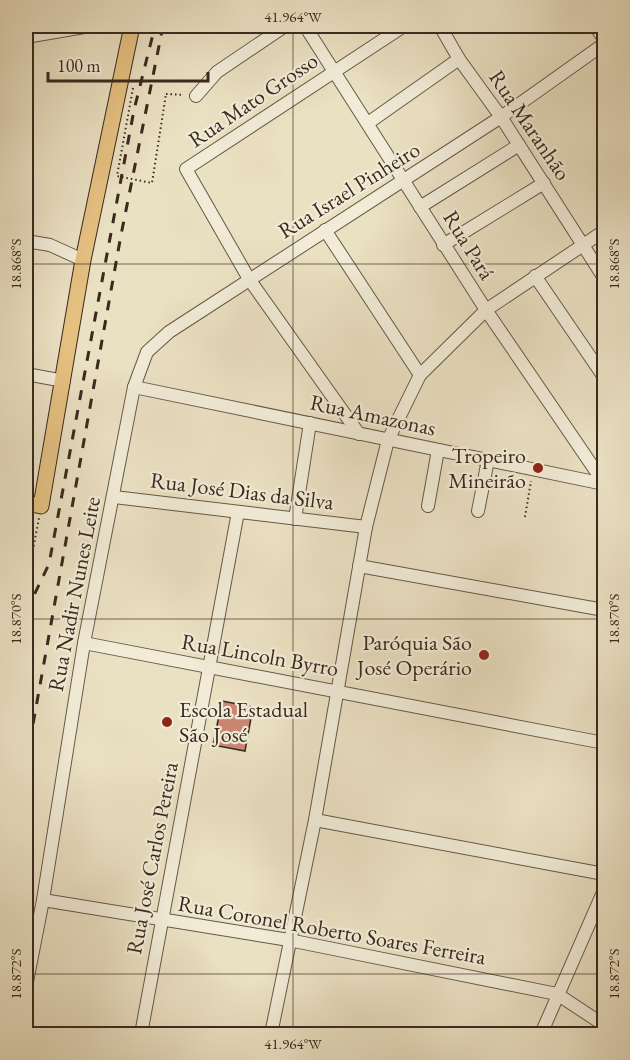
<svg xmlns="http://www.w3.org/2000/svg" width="630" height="1060" font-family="'EB Garamond',serif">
<rect width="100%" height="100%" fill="#eae0c2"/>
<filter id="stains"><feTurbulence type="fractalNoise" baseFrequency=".00333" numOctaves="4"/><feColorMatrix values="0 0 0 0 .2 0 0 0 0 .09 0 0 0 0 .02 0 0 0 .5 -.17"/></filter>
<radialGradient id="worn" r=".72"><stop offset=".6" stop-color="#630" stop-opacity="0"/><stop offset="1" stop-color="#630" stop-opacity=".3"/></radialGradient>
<path fill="#cb8673" stroke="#392a1d" stroke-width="1.5" d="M222,701L253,707L245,751L213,745Z"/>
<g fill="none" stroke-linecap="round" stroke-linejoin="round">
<g stroke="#655846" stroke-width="14">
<g id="minor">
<path d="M305,26L486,310L604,483"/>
<path d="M440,26L459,59L501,117L604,278"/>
<path d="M595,26L604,39"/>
<path d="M26,27L27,26"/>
<path d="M26,37L90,26"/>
<path d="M196,96L217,72L285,26"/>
<path d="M368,123L459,59"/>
<path d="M420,207L519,145"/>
<path d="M325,230L420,375"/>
<path d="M26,241L50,245L83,260"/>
<path d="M443,245L544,183"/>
<path d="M535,276L604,377"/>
<path d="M26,374L64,381"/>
<path d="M134,387L604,484"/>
<path d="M359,434L249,279L186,169L404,26"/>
<path d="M114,497L366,527"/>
<path d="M428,506L438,450"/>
<path d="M478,511L488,460"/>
<path d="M295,519L310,423"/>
<path d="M359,566L604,610"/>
<path d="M84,643L604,743"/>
<path d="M315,820L604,874"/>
<path d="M43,900L289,940L557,994L604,1025"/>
<path d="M26,987L43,900L84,643L134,387L147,352L169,332L501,117L604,44"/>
<path d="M141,1034L238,512"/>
<path d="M271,1034L315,820L366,527L388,440L420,375L486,310L604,231"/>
<path d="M541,1034L604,890"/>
</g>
</g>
<g stroke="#392a1d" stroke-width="17">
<path id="major" d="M26,503L41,506L83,260L132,26"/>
</g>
<g stroke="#392a1d" stroke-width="2" stroke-dasharray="1.5 3" stroke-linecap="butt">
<path d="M166,94L184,95"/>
<path d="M525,517L531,481"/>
<path d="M26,586L39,518"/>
</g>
<use href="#minor" stroke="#f1ebd7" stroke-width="12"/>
<use href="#major" stroke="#e5c081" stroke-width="15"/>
<g stroke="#392a1d" stroke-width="3" stroke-dasharray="10 10" stroke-linecap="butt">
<path d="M26,612L49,564L134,110L155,26"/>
<path d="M26,763L121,235L163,26"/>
</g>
<path stroke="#392a1d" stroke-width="2" stroke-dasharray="1.5 3" stroke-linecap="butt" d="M133,88L117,176L152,183L166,94"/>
</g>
<path fill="none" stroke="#392a1d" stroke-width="1.5" stroke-opacity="0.45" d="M293,26V1034M26,264H604M26,619H604M26,974H604"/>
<g fill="#8f2418" stroke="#f1ebd7" stroke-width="2">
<circle cx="538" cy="468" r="6"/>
<circle cx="484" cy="655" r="6"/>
<circle cx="167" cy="722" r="6"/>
</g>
<g text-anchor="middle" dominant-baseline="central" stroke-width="4.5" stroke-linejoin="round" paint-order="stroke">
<g font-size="22" fill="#392a1d" stroke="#f1ebd7">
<text transform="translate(253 100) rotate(-34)">Rua Mato Grosso</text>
<text transform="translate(530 125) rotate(56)">Rua Maranhão</text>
<text transform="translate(349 190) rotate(-32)">Rua Israel Pinheiro</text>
<text transform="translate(469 245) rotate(58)">Rua Pará</text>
<text transform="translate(373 415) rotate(12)">Rua Amazonas</text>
<text transform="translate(242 491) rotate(7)">Rua José Dias da Silva</text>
<text transform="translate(74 594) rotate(-79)">Rua Nadir Nunes Leite</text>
<text transform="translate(260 655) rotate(10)">Rua Lincoln Byrro</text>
<text transform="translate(152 858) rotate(-79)">Rua José Carlos Pereira</text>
<text transform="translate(332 930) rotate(10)">Rua Coronel Roberto Soares Ferreira</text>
</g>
<g font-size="22" fill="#392a1d" stroke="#f1ebd7" text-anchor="end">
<text x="526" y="455">Tropeiro<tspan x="526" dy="25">Mineirão</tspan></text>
<text x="472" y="642">Paróquia São<tspan x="472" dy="25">José Operário</tspan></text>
<text x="179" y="709" text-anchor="start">Escola Estadual<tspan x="179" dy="25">São José</tspan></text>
</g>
</g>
<rect width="630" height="1060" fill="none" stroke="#eae0c2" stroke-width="66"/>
<path d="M48 72v9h160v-9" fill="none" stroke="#392a1d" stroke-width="3"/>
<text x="57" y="72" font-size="18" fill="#392a1d" stroke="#f1ebd7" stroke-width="4.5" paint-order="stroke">100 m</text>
<rect x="33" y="33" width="564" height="994" fill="none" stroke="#392a1d" stroke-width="2"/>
<g font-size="15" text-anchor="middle" fill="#392a1d">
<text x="293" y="22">41.964°W</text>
<text transform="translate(16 264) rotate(-90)" y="5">18.868°S</text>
<text transform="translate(614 264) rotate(-90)" y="5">18.868°S</text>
<text transform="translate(16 619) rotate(-90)" y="5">18.870°S</text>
<text transform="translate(614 619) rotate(-90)" y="5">18.870°S</text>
<text transform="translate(16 974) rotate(-90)" y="5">18.872°S</text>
<text transform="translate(614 974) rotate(-90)" y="5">18.872°S</text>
<text x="293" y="1049">41.964°W</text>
</g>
<rect width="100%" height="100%" filter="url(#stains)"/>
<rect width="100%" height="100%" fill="url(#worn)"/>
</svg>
